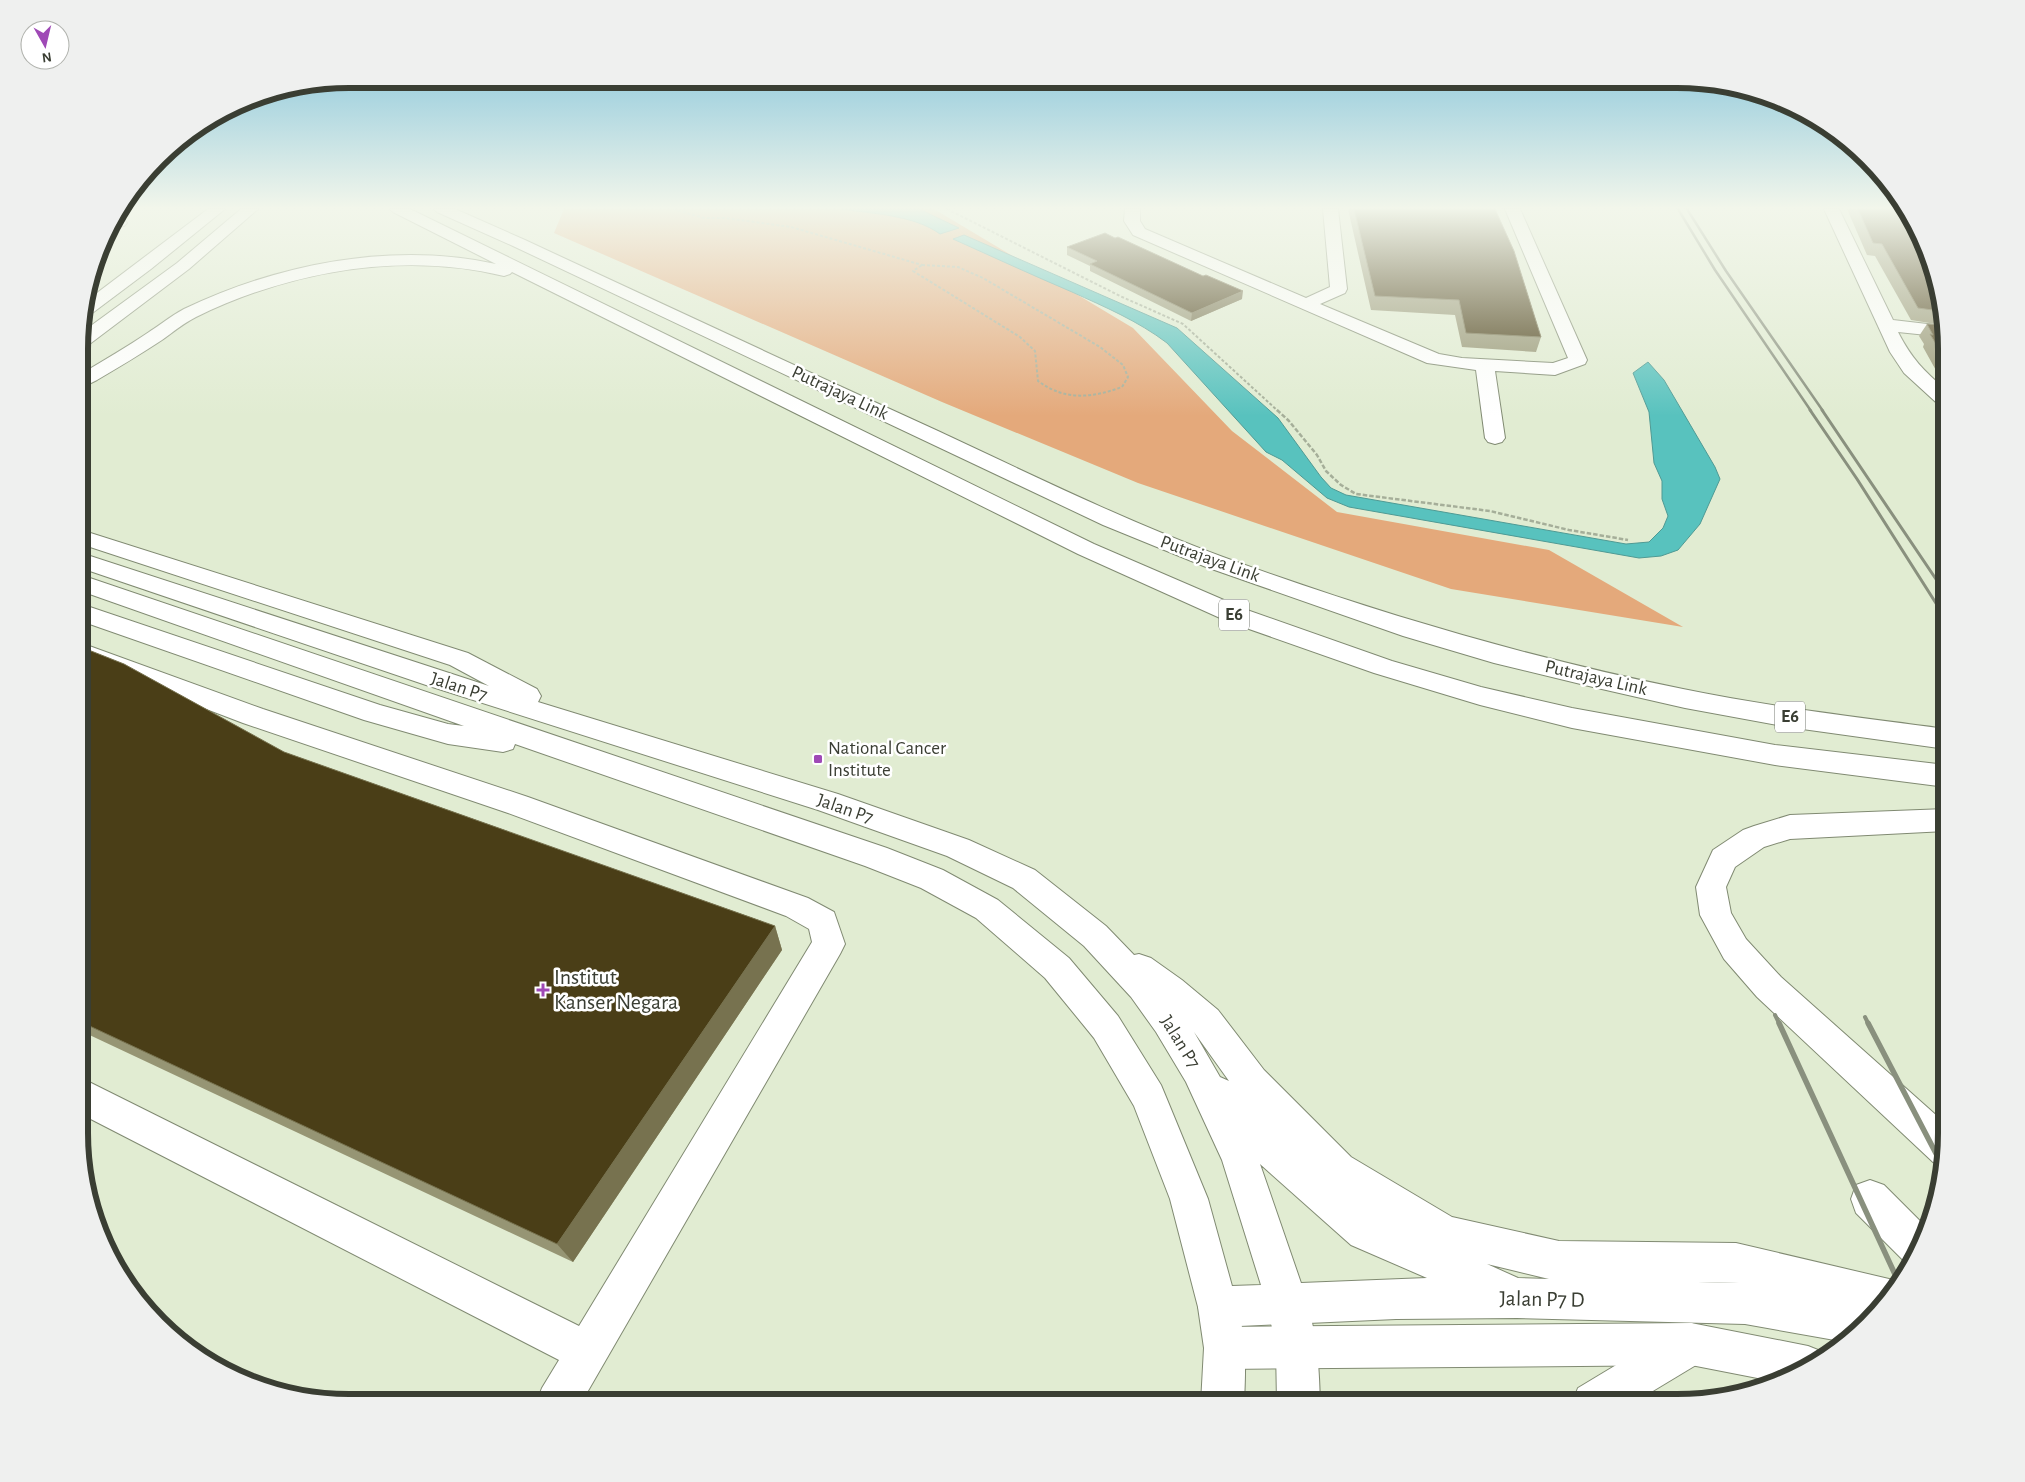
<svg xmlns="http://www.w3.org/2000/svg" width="2025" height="1482" font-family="'Alegreya Sans',sans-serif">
<rect width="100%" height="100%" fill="#e1ecd2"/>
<path fill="#e4a97b" d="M564,209H934L1133,328L1232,431L1337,512L1549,550L1683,627L1451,589L1138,483L942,402L554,233Z"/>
<g fill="#58c2be" stroke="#4f9a94">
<path d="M842,209H919L959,228L940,234C914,215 873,214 842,209Z"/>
<path d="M964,235L1177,328L1278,418L1321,477L1331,488L1346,495L1626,544L1649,542L1663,528L1668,516L1662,499V481L1654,463L1649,412L1633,373L1648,362L1664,380L1715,467L1720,479L1700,524L1678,550L1661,556L1639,558L1349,507L1327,498L1282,460L1266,452L1167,343C1138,321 1105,307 1072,292C1032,275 993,257 953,239Z"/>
</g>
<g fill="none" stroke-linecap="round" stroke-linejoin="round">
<g stroke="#808a72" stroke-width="2">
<g id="minor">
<path d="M1125,209H1140V221L1145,229L1306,298L1330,287L1323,209H1338L1347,289L1345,293L1320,304L1439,354L1462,358L1553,363L1568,358L1505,209H1520L1587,360L1585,364L1555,375L1495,371L1505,438L1502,442L1495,444L1488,442L1485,438L1476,370L1427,363L1133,235L1124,221Z"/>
<path d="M1824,209H1839L1893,320L1944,326L1946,337L1898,332C1912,359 1923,370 1946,390V407L1939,405L1904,373L1890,352Z"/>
<path d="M115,218L124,220L127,223L124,226L108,227Z"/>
<path d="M81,530L468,653L537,689L541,696L538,702L838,794L969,840L1035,870L1106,926L1134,955L1139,954L1151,958L1182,980L1218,1010L1264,1070L1351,1157L1452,1217L1559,1241L1736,1243L1889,1279L1899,1283L1890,1298L1846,1342L1745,1324L1517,1318L1396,1319L1218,1327L1204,1321L1198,1307L1170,1199L1134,1106L1094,1038L1045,978L976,918L921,888L865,866L515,744L513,749L503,752L448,744L364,720L81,621V604L380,705L448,724L464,726L81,591V575L887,848L943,870L998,900L1069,958L1118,1016L1161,1085L1166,1097L1208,1199L1232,1286L1261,1285L1222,1160L1186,1082L1156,1032L1131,997L1084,946L1013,888L947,856L818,810L426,685L81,568V553L489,686L450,665L81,544ZM1194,1032L1229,1081L1220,1077ZM1260,1164L1351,1245L1427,1278L1301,1283ZM1487,1264L1549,1279L1518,1278ZM1698,1282L1736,1283H1739Z"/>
<path d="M81,643L263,709L528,797L808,898L834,912L845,944L840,954L581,1403H536L542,1388L559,1360L81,1114V1078L579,1326L812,942L809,929L786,916L508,813L243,723L81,661Z"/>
<path d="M1870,1180L1884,1185L1928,1229L1926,1236L1910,1264L1905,1262L1856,1213L1851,1199L1856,1185Z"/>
<path d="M1691,1323L1808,1346L1823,1352L1825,1357L1796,1375L1778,1382L1691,1365L1225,1369L1210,1363L1204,1348L1210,1333L1225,1327Z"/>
</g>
</g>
<g stroke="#808a72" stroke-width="2">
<g id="major">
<path d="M208,209H225L151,269L87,317L81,318L85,302Z"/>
<path d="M241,209H258L189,269L87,346L81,347V333L177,263Z"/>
<path d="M1287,1283L1301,1289C1317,1325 1319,1364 1320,1403H1277L1276,1348L1267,1303L1273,1289Z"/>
<path d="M1218,1287L1232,1293C1247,1328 1246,1365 1244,1403H1201L1204,1348L1198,1307L1204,1293Z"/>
<path d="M1691,1323L1706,1329L1712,1344L1706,1359L1633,1403H1572L1578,1388L1676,1329Z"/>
</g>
</g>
<g stroke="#808a72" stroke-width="2">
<g id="highway">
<path d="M390,209H410L1094,544L1247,610L1392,661L1481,687L1572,708L1775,745L1946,765V787L1775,765L1572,728L1480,705L1374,673L1229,622L1078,554L512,272L510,274L504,276C402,251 290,271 196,317C184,323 173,332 162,340C141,354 119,367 97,380L81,388V374C104,360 127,347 149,332C160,325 171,316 184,309C278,264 393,241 496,264L393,212Z"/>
<path d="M434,209H455L525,240C662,304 800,368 938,431C1032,475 1126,521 1223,557C1373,612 1526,657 1683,689C1770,707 1858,717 1946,729V749L1788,727L1685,708L1593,687L1494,663L1403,636L1206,567L1103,525L513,246L437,212Z"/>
<path d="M1946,809V831L1790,839L1764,847L1735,867L1726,887L1731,913L1746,939L1781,977L1946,1124V1150L1942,1166L1933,1162L1757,997L1724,959L1700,915L1696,887L1713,850L1743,830L1754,826L1790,815Z"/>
</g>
</g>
<g stroke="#a5ae99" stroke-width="2" stroke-dasharray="3 2" stroke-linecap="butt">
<path d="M673,209L704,218H725L791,227L922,265"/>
<path d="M947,209L1120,296L1183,324L1278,411"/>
<path d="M922,265L958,267L983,278L1100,347L1123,365L1128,377L1122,387C1092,398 1065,401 1038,381L1035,351L1020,337L913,271Z"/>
</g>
<path stroke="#a5ae99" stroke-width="2.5" stroke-dasharray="4.5 2" stroke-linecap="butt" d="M1277,410L1289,421L1317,455L1326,471L1341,485L1356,494L1490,511L1569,530L1628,540"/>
<use href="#minor" fill="#fff" fill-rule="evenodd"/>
<use href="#major" fill="#fff" fill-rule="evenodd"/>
<use href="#highway" fill="#fff" fill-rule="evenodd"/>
<g stroke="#89907e" stroke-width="2.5">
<path d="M1678,209L1715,270L1811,411"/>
<path d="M1687,209L1726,271L1823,411"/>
</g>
<g stroke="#89907e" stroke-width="3">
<path d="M1810,410L1857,479L1946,619"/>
<path d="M1822,410L1946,594"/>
</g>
<g stroke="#89907e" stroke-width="4">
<path d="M1775,1015L1780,1025"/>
<path d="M1865,1017L1869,1025"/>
</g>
<g stroke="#89907e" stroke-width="5.5">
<path d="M1779,1023L1899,1283"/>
<path d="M1868,1023L1942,1165"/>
</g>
</g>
<g fill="#969574">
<path d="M1348,209H1495L1541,337L1536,352L1462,347L1455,315L1371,310Z"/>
<path d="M1847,209H1905L1918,229L1946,332V375L1938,374L1923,347L1924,344L1919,336L1927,324L1942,325L1911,320L1875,256L1867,255Z"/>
<path d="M1067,247L1242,299L1191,321L1090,271V266L1067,255Z"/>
<path d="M81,647L284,752L775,926L782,950L573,1262L81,1031Z"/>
</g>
<g fill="#77724f">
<path d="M1243,291L1242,299L1191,321L1192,313Z"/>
<path d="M775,926L782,950L573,1262L557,1244Z"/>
</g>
<g fill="#4a3e17" stroke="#77724f">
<path d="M1354,209H1495L1514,251L1541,337L1466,333L1459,300L1375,296Z"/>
<path d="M1858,209H1905L1918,229L1940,311L1918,308L1882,244L1873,243Z"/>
<path d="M1105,233L1115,238L1118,237L1203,276L1206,275L1243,291L1192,313L1090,264L1097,261L1067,247Z"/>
<path d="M1927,324L1944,325L1946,332V360L1930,334L1933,335Z"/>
<path d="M81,647L124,664L284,752L775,926L557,1244L81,1022Z"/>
</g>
<linearGradient id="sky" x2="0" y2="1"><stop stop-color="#6ebad7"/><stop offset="0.5" stop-color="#f2f6eb"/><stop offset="1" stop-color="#f2f6eb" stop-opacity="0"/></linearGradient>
<rect width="2025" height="416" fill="url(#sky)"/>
<g fill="#9f49b6" stroke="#fff" stroke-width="2">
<rect x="813" y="754" width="10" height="10" rx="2.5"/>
<path d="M540.5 982.5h5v5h5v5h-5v5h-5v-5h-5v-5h5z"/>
</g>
<g text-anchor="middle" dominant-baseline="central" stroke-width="5" stroke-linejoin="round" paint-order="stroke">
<g fill="#fff" stroke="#757870" stroke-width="1">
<rect x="1219" y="599.5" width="30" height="31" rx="4"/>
<rect x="1775" y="701.5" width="30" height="31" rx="4"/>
</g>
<g font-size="18" font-weight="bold" fill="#3a3e33">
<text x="1234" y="615">E6</text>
<text x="1790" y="717">E6</text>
</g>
<g font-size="19" fill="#3a3e33" stroke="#fff">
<text transform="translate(840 393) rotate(25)">Putrajaya Link</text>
<text transform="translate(1210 559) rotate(20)">Putrajaya Link</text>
<text transform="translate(1596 678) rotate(13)">Putrajaya Link</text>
<text transform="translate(459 687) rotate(18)">Jalan P7</text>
<text transform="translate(845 809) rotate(19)">Jalan P7</text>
<text transform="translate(1180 1042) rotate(58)">Jalan P7</text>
</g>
<g font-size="19" fill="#3a3e33" stroke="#fff" text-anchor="start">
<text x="828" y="748">National Cancer<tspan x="828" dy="22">Institute</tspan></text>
</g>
<g font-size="22" fill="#3a3e33" stroke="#fff" text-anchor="start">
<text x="554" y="977">Institut<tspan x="554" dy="25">Kanser Negara</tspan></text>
</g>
<g font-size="22" fill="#3a3e33" stroke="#fff">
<text transform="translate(1542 1299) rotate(1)">Jalan P7 D</text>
</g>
</g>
<path d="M0 0H2025V1482H0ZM349 88H1677A261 261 0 0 1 1938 349V1133A261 261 0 0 1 1677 1394H349A261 261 0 0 1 88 1133V349A261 261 0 0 1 349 88Z" fill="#eff0ef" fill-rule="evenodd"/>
<path fill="none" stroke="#3a3e33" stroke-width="6" d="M349 88H1677A261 261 0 0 1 1938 349V1133A261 261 0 0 1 1677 1394H349A261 261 0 0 1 88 1133V349A261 261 0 0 1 349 88Z"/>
<g transform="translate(45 45) rotate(172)"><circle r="24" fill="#ffffff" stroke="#b0b2ad"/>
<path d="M0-4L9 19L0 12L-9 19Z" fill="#9f49b6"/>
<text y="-8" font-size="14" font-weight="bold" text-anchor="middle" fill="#3a3e33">N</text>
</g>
</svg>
